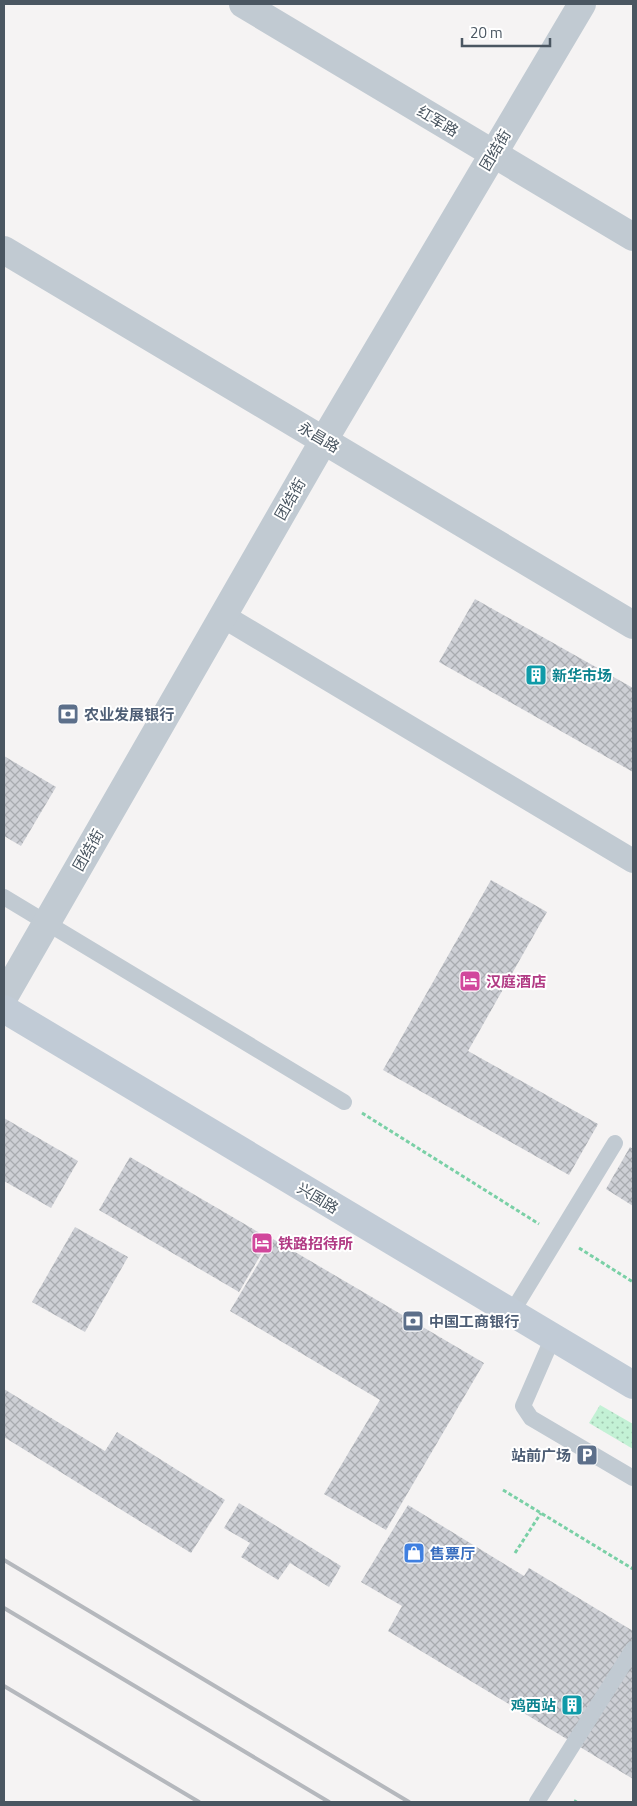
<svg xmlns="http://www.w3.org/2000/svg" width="637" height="1806" font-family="'Titillium Web','Noto Sans SC',sans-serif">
<defs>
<pattern id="grass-dots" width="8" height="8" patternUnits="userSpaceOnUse" patternTransform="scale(1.25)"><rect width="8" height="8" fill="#c3f1d5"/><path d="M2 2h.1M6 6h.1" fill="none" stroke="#a0c6b0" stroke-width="1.8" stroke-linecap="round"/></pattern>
<pattern id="building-cross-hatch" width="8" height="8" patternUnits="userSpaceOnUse" patternTransform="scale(1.25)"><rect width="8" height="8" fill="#cdcfd5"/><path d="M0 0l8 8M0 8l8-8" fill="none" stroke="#a8abb0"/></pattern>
</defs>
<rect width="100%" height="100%" fill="#f5f3f3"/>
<path fill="url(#grass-dots)" d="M600,1405L633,1424V1449L589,1423Z"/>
<g fill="url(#building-cross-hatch)">
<path d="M475,599L633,688V772L439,662Z"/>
<path d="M4,756L56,787L21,846L4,836Z"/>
<path d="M491,880L547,912L468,1051L598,1124L569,1175L383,1070Z"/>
<path d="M4,1118L78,1161L51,1208L4,1181Z"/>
<path d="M630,1147L633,1149V1206L606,1189Z"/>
<path d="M130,1157L270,1239L239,1292L99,1210Z"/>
<path d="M75,1227L128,1257L85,1332L32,1302Z"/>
<path d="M273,1239L484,1363L386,1530L324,1494L380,1400L230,1311Z"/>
<path d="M4,1389L105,1451L117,1432L225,1500L191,1553L4,1437Z"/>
<path d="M239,1503L341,1566L329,1587L290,1563L278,1580L241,1557L250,1543L224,1528Z"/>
<path d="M408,1505L524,1576L529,1568L633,1631V1779L388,1631L402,1606L361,1582Z"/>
</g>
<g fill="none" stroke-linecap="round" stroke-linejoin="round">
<g stroke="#7ad0a6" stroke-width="3" stroke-dasharray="4 2.5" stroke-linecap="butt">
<path d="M362,1113L539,1224"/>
<path d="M579,1248L633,1282"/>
<path d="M503,1490L633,1569"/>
<path d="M515,1553L541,1513"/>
<path d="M575,1802L576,1800"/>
</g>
<g stroke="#c1cad2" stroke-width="16">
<path d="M4,897L344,1102"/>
<path d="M512,1312L615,1143"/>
<path d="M553,1337L523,1406L531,1418L633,1478"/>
<path d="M537,1802L633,1649"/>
</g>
<path stroke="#c1cad2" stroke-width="24" d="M223,616L633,861"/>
<g stroke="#c1cad2" stroke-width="28">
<path d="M243,4L633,237"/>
<path d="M4,250L633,625"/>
<path d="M4,997L324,440L582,4"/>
</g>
<path stroke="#c1cbd6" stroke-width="28" d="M4,1009L633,1385"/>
<g stroke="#b5b8bd" stroke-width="4">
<path d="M4,1560L409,1802"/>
<path d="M4,1608L329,1802"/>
<path d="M4,1686L199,1802"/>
</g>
</g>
<defs>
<g id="building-square" transform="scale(1.125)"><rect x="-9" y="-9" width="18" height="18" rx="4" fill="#0f9aa8" stroke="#fff"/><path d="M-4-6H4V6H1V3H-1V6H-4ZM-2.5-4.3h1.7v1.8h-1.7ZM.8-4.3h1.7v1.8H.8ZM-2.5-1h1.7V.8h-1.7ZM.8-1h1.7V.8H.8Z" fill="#fff"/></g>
<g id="bank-square" transform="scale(1.125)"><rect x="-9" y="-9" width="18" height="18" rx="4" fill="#5c6f8a" stroke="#fff"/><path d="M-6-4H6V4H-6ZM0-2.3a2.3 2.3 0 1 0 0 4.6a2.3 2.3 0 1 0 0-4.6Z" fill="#fff"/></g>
<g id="hotel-square" transform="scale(1.125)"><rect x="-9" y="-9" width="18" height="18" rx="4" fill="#d1479c" stroke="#fff"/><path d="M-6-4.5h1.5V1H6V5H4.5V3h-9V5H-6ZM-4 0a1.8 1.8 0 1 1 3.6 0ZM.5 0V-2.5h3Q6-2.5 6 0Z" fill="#fff"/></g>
<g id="parking-square" transform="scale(1.125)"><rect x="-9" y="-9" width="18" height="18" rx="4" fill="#5c6f8a" stroke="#fff"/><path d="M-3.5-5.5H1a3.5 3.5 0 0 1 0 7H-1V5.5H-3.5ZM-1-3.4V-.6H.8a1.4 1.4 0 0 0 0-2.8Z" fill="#fff"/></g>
<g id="shop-square" transform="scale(1.125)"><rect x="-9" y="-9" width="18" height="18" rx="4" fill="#3f7fe0" stroke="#fff"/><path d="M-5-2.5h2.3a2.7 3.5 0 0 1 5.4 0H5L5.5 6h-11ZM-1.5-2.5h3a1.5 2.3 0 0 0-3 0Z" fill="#fff"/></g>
</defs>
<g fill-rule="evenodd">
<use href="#building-square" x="536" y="675"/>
<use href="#bank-square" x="68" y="714"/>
<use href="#hotel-square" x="470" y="981"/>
<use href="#hotel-square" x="262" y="1243"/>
<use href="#bank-square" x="413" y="1321"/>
<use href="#parking-square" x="587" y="1455"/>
<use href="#shop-square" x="414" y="1553"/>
<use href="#building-square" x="572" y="1705"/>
</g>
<g text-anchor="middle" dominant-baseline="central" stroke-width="4" stroke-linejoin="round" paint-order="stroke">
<g font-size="15" fill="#4a5661" stroke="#fff">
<text transform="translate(438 121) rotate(31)">红军路</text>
<text transform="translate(495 150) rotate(-59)">团结街</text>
<text transform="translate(319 437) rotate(31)">永昌路</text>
<text transform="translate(290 499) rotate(-60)">团结街</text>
<text transform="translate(88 850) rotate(-60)">团结街</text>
<text transform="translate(318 1198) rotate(31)">兴国路</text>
</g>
<g font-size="15" font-weight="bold" fill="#0d838f" stroke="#fff" text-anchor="start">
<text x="552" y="675">新华市场</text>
<text x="556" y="1705" text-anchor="end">鸡西站</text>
</g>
<g font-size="15" font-weight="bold" fill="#4e5e75" stroke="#fff" text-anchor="start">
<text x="84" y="714">农业发展银行</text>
<text x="429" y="1321">中国工商银行</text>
<text x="571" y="1455" text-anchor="end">站前广场</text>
</g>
<g font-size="15" font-weight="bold" fill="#b23c85" stroke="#fff" text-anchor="start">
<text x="486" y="981">汉庭酒店</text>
<text x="278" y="1243">铁路招待所</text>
</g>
<g font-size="15" font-weight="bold" fill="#366cbe" stroke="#fff" text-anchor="start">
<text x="430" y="1553">售票厅</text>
</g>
</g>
<rect width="637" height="1806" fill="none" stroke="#4a5661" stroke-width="10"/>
<path d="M462 38v8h88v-8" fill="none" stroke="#4a5661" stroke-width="2.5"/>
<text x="470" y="38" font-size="15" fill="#4a5661" stroke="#ffffff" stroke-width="4" paint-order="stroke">20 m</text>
</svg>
